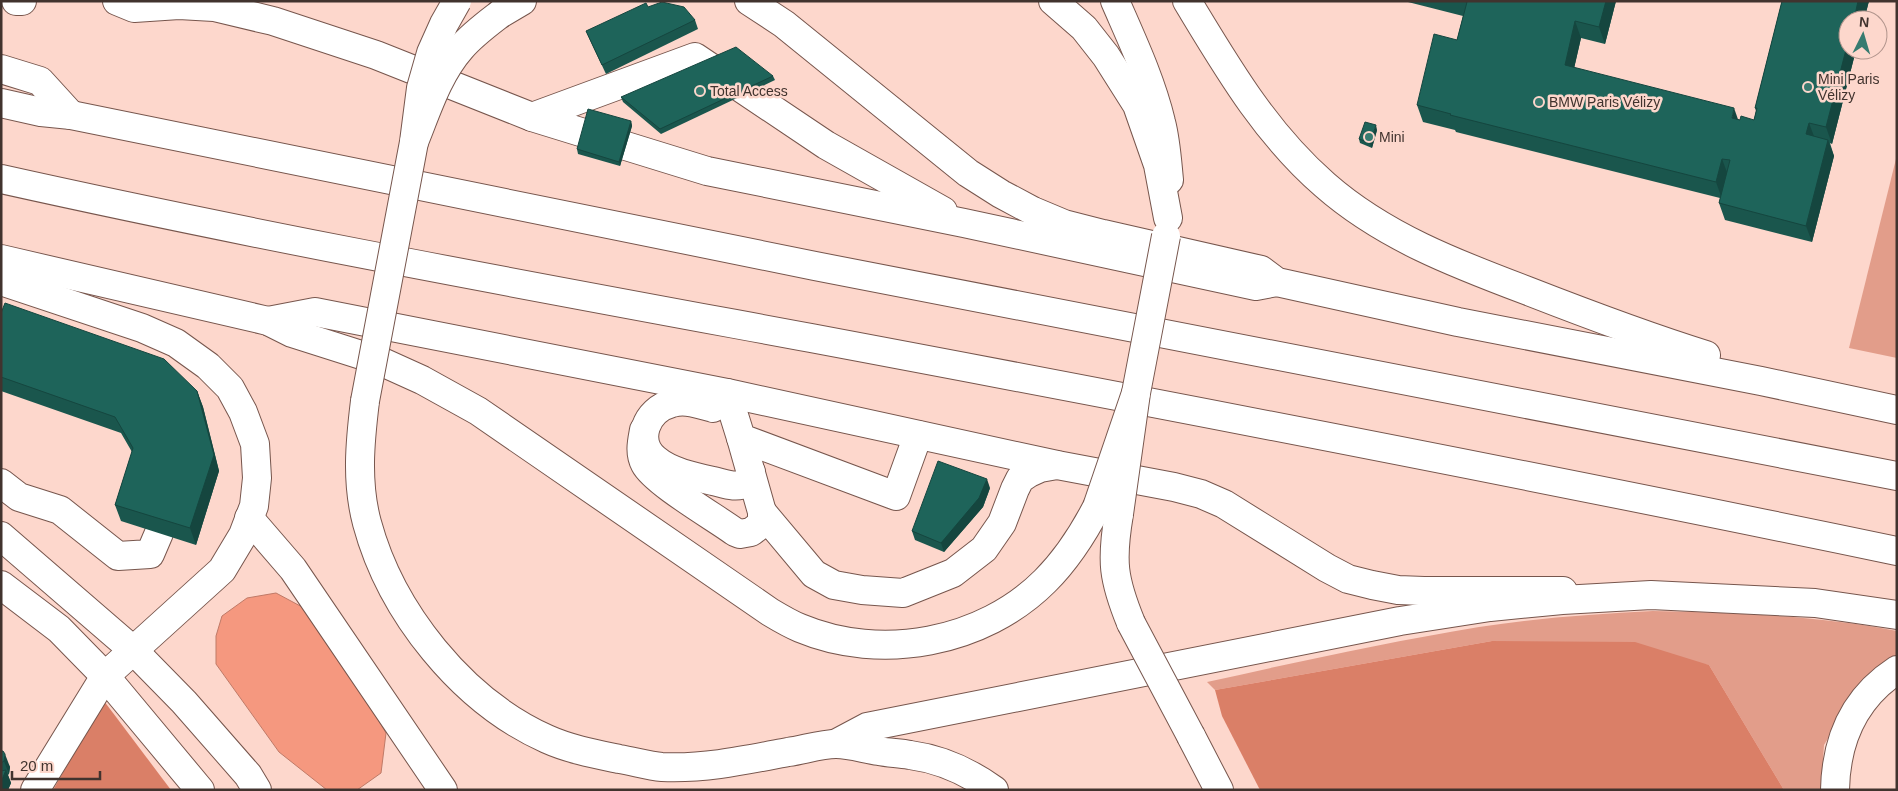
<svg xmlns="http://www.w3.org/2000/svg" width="1898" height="791" font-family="Helvetica,sans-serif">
<rect width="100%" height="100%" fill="#fdd7cc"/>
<g fill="#e29d8a">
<path d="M1897,155V358L1849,348Z"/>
<path d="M1653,611C1735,613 1817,615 1897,631V659L1865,677L1824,745L1821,790H1784L1709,665L1492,641L1215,690L1207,682C1297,662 1388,642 1479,627C1537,618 1595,614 1653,611Z"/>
</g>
<g fill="#da7f67">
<path d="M1492,641L1635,642L1709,665L1784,790H1260L1222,716L1215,690Z"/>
<path d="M104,701L171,790H53Z"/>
</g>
<path fill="#f5987f" stroke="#bf7a67" d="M276,593L304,608L348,669L386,733L381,773L357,790H327L279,752L216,664V636L222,616L247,598Z"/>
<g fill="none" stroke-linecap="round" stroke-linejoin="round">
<g stroke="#77564d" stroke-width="30">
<g id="minor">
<path d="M117,1L134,8L179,5L214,7L273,21L376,55L532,117L707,171L964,223L1256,286L1277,282"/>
<path d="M532,117L695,57L826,145L943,211"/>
<path d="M268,321L315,312L727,393L741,438L896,496L918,435"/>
<path d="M727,393L1057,465L1174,487L1201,494L1224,504L1327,568L1348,579L1372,585L1398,590L1424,591H1563"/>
<path d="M713,408C700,404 685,399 672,403C646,410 634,441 655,459C670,472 694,477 713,481C723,483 736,489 746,483L751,472"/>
<path d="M644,430C642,441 639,453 645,464C654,482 716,518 735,532L740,534L751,532L760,525L762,519V512L741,438"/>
<path d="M1,483L19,497L60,510L118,556L150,554L159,533"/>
<path d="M762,512L814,574L834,585L862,590L903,593L953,573L984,549L1002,523L1015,489L1020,479L1029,473L1040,468L1057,465"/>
<path d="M249,518L293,569L443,790"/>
<path d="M35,790L105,676"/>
</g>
</g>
<g stroke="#77564d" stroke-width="30">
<g id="major">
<path d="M1115,1C1132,40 1151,80 1161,122C1166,141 1167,160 1169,180"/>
<path d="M365,401C360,442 356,482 367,523C391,612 462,701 547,739C569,749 595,754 619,759C633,761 648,766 662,767C705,769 746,760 788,752C803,750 821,744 836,744C850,744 865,749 879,751C889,753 900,753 910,755C940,759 969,772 994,790"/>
<path d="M1119,514C1111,561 1113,579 1131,623"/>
<path d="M1,536L134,651L184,702L248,775L257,790"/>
<path d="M1,585L59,629L105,676L200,790"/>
<path d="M1191,736L1219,790"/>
</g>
</g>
<g stroke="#77564d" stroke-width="30">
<g id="highway">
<path d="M16,1H22"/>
<path d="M749,1L784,24L968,173L1001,194L1033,211L1064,224L1103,234L1261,270L1277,282L1458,322L1761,381L1897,410"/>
<path d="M1053,1L1084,28L1106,56L1137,105L1158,165L1168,218"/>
<path d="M1187,1C1227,67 1265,133 1325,185C1383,236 1456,264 1528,291C1587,314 1645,336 1706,355"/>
<path d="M500,14L522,1"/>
<path d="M1,69L40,81L71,115"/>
<path d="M1,103L41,112L71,115L815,266L1897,476"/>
<path d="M1,179C270,239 541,288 811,338C1173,406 1536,476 1897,551"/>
<path d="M1,259L268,321L292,333L380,361L422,380L478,411L770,612C780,618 790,624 800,628C881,662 983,643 1045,581C1067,559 1083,534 1097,507"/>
<path d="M1,281L142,328L176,343L208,366L230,388L243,412L255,444L257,478L254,506L243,535L222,570L105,676"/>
<path d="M835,744L867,727L1400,621L1490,607L1562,600L1651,595L1815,603L1897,615"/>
<path d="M1835,790C1836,740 1854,698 1897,670"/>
</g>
</g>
<use href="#minor" stroke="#fff" stroke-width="28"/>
<use href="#major" stroke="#fff" stroke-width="28"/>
<use href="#highway" stroke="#fff" stroke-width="28"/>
<g stroke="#77564d" stroke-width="30" stroke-linecap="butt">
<g id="major-bridge">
<path d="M365,401L414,142L421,88L431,53L444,24L457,1"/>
<path d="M1119,514L1136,393L1166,236"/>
<path d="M1131,623L1191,736"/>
</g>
</g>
<g stroke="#77564d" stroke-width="30" stroke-linecap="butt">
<g id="highway-bridge">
<path d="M414,142C427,110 438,74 461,48C472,35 487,24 500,14"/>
<path d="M1097,507L1136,393"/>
</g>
</g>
<use href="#major-bridge" stroke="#fff" stroke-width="28"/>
<use href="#highway-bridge" stroke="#fff" stroke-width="28"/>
</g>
<g fill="#1a564d">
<path d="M1404,1H1616L1605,44L1581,38L1574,68L1740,120H1754L1756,111L1755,108L1782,1H1869L1864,20H1848V50H1856L1832,144L1830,143L1834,156L1812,242L1725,220L1719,203L1720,198L1456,132L1455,130L1423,122L1417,105L1457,40L1463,16Z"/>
<path d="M648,7L695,20L698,29L606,74L590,40L586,31Z"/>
<path d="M773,76L775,80L661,134L623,102L621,97Z"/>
<path d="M631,121L632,126L620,166L578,154L577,149Z"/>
<path d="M1377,130L1372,148L1360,143L1359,139Z"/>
<path d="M1,313L197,391L203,407L219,471L196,545L121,521L115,505L132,452L121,433L1,391Z"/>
<path d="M990,488L983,507L944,552L915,540L912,531Z"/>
<path d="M1,751L10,767L9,774L8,775L11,783L8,790H1Z"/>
</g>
<g fill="#15463f">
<path d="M1606,1H1616L1605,44L1599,27Z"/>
<path d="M1858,1H1869L1864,20H1854Z"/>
<path d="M1575,21L1581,38L1571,82L1565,65Z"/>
<path d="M1848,42V50H1856L1832,144L1826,127Z"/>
<path d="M1734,108L1740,125L1732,118Z"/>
<path d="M631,121L632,126L620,166L619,162Z"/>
<path d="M1809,123L1815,139L1806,134Z"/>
<path d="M1376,125L1377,130L1372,148L1370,143Z"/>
<path d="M1828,140L1834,156L1812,242L1806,226Z"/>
<path d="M1722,159L1728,175L1722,199L1716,182Z"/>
<path d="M197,391L203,407L219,471L196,545L190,528Z"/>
<path d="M987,479L990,488L983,507L944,552L941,543Z"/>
<path d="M5,754L10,767L9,774L4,761Z"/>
<path d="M6,770L11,783L8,790H1V782Z"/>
</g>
<g fill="#1e645a" stroke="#15463f">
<path d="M1463,1H1606L1599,27L1575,21L1565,65L1734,108L1732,118L1740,120L1741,116L1754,120L1757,108H1755L1782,1H1858L1854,20H1848V42L1826,127L1809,123L1806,134L1828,140L1806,226L1719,203L1730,160L1722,159L1716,182L1450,115L1451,114L1417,105L1434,34L1457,40L1467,2Z"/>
<path d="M662,2L684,7L695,20L602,65L586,31L646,3L648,7Z"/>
<path d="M736,47L773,76L660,129L621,97Z"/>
<path d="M588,109L631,121L619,162L577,149Z"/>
<path d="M1365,122L1376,125L1370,143L1359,139Z"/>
<path d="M5,303L164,359L197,391L214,455L190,528L115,505L133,448L115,417L1,377V313Z"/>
<path d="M938,461L987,479L979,498L941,543L912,531Z"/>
<path d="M1,751H3L5,754L4,761L1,763Z"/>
<path d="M6,770L1,782V771Z"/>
</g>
<g fill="#377b70" stroke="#fdd7cc" stroke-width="2">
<circle cx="1808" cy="87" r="5"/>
<circle cx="700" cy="91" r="5"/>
<circle cx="1539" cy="102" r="5"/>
<circle cx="1369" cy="137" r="5"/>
</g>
<g text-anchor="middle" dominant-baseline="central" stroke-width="5" stroke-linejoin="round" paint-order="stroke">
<g font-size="14" fill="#41332e" stroke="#fdd7cc" text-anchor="start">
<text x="1818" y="79">Mini Paris<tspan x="1818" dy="16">Vélizy</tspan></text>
<text x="710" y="91">Total Access</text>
<text x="1549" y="102">BMW Paris Vélizy</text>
<text x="1379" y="137">Mini</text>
</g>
</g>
<rect width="1898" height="791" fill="none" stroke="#41332e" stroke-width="5"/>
<g transform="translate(1863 35) rotate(5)"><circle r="24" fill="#fdd7cc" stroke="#b2958d"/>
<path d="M0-4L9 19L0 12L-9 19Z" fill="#377b70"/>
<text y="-8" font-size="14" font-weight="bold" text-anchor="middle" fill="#41332e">N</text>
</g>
<path d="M12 771v8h88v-8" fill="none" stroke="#41332e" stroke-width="2.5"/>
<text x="20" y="771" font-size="15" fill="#41332e" stroke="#fdd7cc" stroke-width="4" paint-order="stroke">20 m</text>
</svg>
